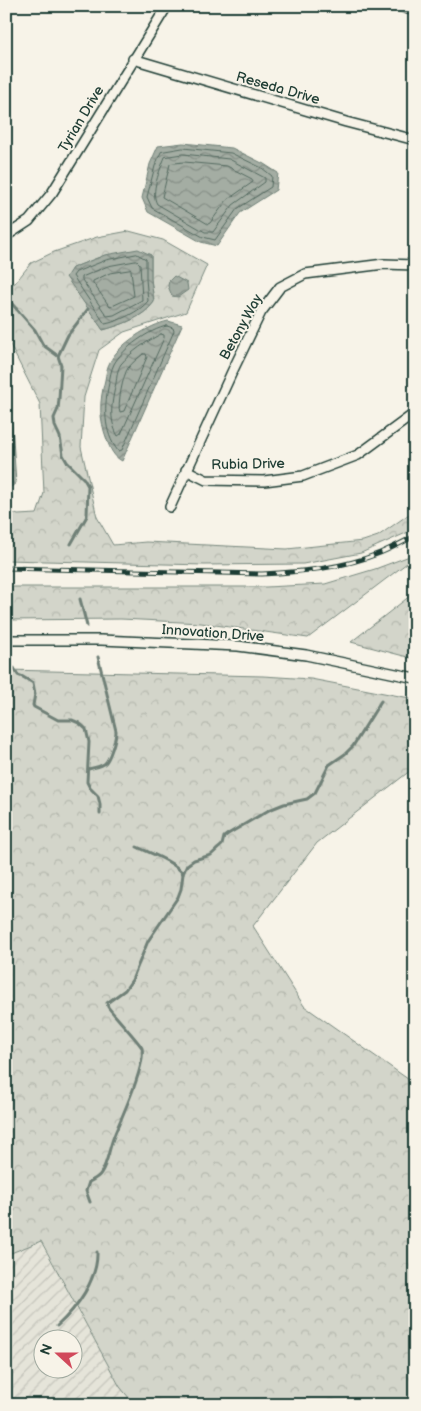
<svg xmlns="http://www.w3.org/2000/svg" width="421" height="1411" font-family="'Balsamiq Sans',sans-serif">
<defs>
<pattern id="industrial-furrows" width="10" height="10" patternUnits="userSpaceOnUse" patternTransform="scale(1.25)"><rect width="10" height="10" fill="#e5e4d9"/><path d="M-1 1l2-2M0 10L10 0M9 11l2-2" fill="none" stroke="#c4c4bb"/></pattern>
<pattern id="forest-crowns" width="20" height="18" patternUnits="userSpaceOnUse" patternTransform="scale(1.25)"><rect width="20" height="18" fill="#d3d5ca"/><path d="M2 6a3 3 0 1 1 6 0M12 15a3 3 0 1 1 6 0" fill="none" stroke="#b5b8ae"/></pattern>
<pattern id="water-waves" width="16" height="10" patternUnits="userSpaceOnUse" patternTransform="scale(1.25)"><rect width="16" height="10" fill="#a4ada3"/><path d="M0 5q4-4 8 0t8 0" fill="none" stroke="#858e86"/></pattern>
</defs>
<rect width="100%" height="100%" fill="#f7f3e8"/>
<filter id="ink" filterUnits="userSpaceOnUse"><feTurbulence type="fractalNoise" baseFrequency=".02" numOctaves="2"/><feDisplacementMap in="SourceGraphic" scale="10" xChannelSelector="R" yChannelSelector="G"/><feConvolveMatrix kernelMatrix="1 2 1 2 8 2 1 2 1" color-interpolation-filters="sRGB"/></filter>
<g filter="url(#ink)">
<path fill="url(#industrial-furrows)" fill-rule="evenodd" d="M40,1241L120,1387L135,1405H6V1255ZM42,1338H72V1368H42Z"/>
<g fill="url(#forest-crowns)" stroke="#79897f" fill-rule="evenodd">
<path d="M129,231L163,240L207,265L186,312L124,332L99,350L84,397L81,447L97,517L113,545L146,542L287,549L363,541L378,536L415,510V529L361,553L303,564L204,565L6,560V510L18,515L37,514L44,493L40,404L6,337V285L15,283L31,263L54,252L97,237ZM105,255H151V279L154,302C143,318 121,325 103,330L67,277L72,268Z"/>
<path d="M415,554V557L308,638L201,623L121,619L6,620V587H266L325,584L375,569Z"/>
<path d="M415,592V659L351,642Z"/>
<path d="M6,670L263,676L311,679L415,699V767L317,843L253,926L304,1006L415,1084V1405H135L120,1387L41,1241L6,1255Z"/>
</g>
<g fill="url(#water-waves)" stroke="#6f8077">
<path d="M183,143L232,148L264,164L278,173L276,190L240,213L217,246L201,242L148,212L142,198L150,164L158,146Z"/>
<path d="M138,249L151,255V279L154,302C143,318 121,325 103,330L66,277L72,268L105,255Z"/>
<path d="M174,276L187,283L188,290L178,297L172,296L168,286L169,281Z"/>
<path d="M168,321L182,325L122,461C114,457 110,449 107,440C99,418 99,403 105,380C106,374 107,367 110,362C119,344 149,325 168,321Z"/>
<path d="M6,391L10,395L16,483L11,487L6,486Z"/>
</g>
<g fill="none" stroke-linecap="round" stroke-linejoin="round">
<g stroke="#546a60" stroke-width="1">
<path d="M183,148L231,153L262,168L272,176L271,187L237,209L215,240L203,237L152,208L147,197L155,166L161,152Z"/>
<path d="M183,154L229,159L265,178V182L233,205L213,232H205L157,204C150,192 160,170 165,157Z"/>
<path d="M184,162L227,166L252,179L253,182L227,200L210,223L208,224L162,197L170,164Z"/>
<path d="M137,254L146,259V279L148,301C141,311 117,322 105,324L73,276L76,272L106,260Z"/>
<path d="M137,261L140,264L142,300L114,315L107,316L82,280V277L108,266Z"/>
<path d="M131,270L134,296L110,307L93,283V281L110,273Z"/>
<path d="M167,326L173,328L174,331L122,450L118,451C103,432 104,406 109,383C110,377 111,370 114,364C122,349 150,329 167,326Z"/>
<path d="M161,334L164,335V338L121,434L118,436C108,419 112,401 116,383C117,377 117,370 121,364C131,352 147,341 161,334Z"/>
<path d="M143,354H146L147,357L124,411L120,412C117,405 123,375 128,368C132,363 138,358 143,354Z"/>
<path d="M6,410L11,479L10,481H6"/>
</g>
<g stroke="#6f8077" stroke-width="3">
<path d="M6,297L35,330L43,345L58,356L61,365L59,399L58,409L54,418L55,426L60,437L63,455L67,462L84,479L88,486L87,516L71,544"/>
<path d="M58,356L68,335L88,309"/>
<path d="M80,599L87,626"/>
<path d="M6,611L9,613"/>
<path d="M14,668L18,675L23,677L33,683L35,694L33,705L34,707L58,720H72L79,723L86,729L89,742L87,782L90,788L98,796L100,804V814"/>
<path d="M88,769C93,768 99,767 104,764C110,760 116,738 116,731L98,657"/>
<path d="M137,847C150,853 175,862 183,874"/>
<path d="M90,1202L86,1191L89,1182C94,1179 98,1178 101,1173C108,1162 109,1148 114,1136C121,1118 146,1066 142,1048C141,1044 113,1014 108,1007L107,1003L125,990L132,980L148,941L178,897L181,889L183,874L187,865L194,860L211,855L222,845L224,837L228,834L269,810L284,804L307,799L315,793L329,765L345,754L353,746L381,701"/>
<path d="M57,1326C77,1308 98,1279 97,1252"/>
</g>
<g stroke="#1f3d34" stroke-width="12">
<g id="minor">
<path d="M399,6L415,11"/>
<path d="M133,59L346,122L415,140"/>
<path d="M6,236L29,221L52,193L167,6"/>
<path d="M186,470L206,480L264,481L303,476L358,455L415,413"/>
<path d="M170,507L232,372L261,312L280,287L305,274L384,264L415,265"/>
<path d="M6,640H101L238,646L306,655L415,678"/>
</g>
</g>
<use href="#minor" stroke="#f7f3e8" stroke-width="9"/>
<g stroke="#1f3d34" stroke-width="5">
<path id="rail" d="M6,568L262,574C302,572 343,568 380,553C392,548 403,542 415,536"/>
</g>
<use href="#rail" stroke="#f7f3e8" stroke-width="3" stroke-dasharray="9" stroke-linecap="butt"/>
</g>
</g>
<g text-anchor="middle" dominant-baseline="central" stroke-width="4" stroke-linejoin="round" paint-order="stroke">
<g font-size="14" fill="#1f3d34" stroke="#f7f3e8">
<text transform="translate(278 88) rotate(16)">Reseda Drive</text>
<text transform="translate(81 119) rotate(-59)">Tyrian Drive</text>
<text transform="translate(241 327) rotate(-61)">Betony Way</text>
<text transform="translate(248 464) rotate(-1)">Rubia Drive</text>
<text transform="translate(213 633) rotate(4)">Innovation Drive</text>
</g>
</g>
<rect width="421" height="1411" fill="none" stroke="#f7f3e8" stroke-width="25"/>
<rect x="12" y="12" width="396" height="1386" fill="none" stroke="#1f3d34" stroke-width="2" filter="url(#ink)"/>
<g transform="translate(58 1354) rotate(291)"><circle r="24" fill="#f7f3e8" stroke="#a1aaa0"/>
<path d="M0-4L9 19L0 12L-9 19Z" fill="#d1495b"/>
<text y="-8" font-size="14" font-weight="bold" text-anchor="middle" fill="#1f3d34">N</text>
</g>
</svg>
